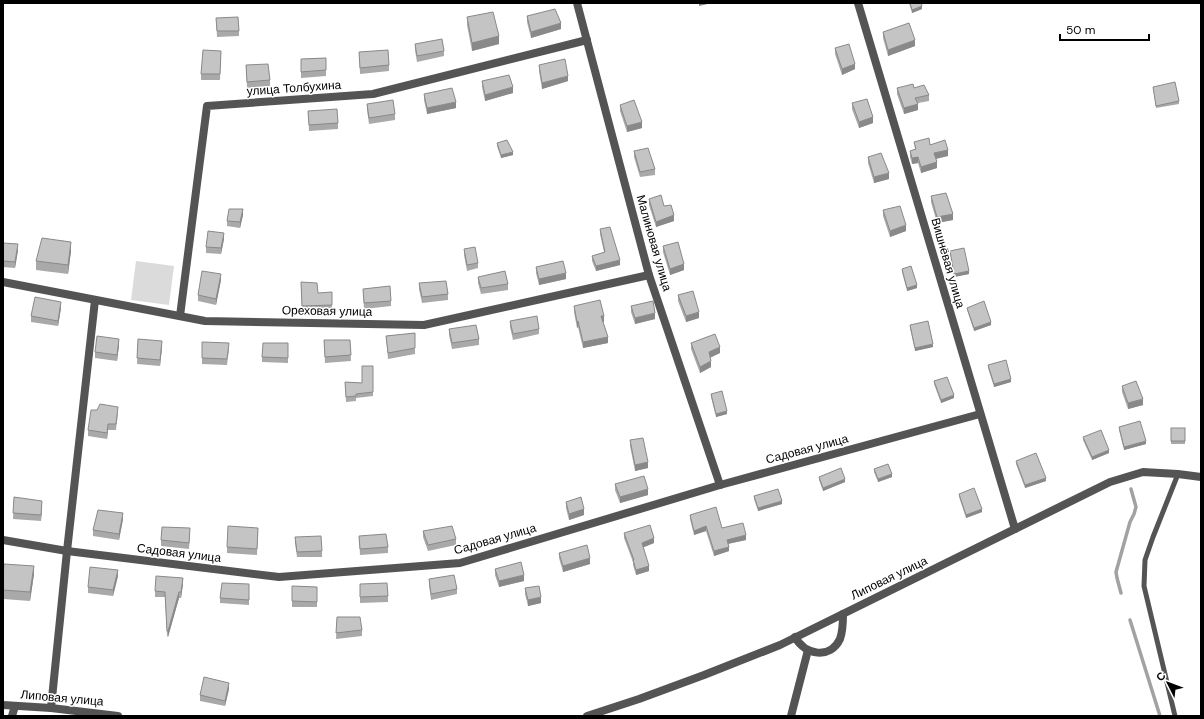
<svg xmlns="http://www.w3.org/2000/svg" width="1204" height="719" font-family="'DM Sans',sans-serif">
<rect width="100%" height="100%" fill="#fff"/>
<path fill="#dbdbdb" d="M136,261L174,266L169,305L131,300Z"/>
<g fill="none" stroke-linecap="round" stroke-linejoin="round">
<g stroke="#a2a2a2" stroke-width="3.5">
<path d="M1121,593L1117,578L1116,572L1130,522L1134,514L1136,507L1131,489"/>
<path d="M1130,620L1160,716"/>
</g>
<path stroke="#545454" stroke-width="5" d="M1175,716L1144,586L1145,560L1153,537L1178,474"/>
<g stroke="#545454" stroke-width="8">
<path d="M577,3L649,275L720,485"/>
<path d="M858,3L1015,529"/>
<path d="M3,282L205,321L424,325L649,275"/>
<path d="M180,316L207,106L373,94L587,40"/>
<path d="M3,540L67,551L279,577L460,563L720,485L980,414"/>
<path d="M795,637C805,655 830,660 840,639C843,631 843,622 843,614"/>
<path d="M3,705L51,708L118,716"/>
<path d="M51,708L67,551L95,300"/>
<path d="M12,716L15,706"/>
<path d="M587,716L639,699L704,675L780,645L1110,482L1143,472L1178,474L1201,477"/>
<path d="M791,716L808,650"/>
</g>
</g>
<g fill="#a9a9a9">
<path d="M909,3H921L922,9L912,13Z"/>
<path d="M527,16L561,29L531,38L527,22Z"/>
<path d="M467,17L499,44L472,51L467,25Z"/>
<path d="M216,18L239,31V36L217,37Z"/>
<path d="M883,32L915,46L888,56L883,38Z"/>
<path d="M415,44L444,51V56L417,62L415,50Z"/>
<path d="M835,48L855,69L842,75L835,54Z"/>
<path d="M221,51L220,80H201V74Z"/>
<path d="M359,52L389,65V71L360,74Z"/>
<path d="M326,58V76L301,78V59Z"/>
<path d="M246,65L270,80V86L247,88Z"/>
<path d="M539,65L568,81L542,89L539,71Z"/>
<path d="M482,81L513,93L485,101L482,87Z"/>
<path d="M1153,87L1179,101V104L1156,108Z"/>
<path d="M897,88H914L929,95V101L918,103V110L904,114L897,94Z"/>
<path d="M424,94L456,108L427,114L424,100Z"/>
<path d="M852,103L873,123L859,128L852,109Z"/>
<path d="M367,104L395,114V120L369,124L367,110Z"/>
<path d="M620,105L642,128L627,132L620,111Z"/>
<path d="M308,111L338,123V129L309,131Z"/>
<path d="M914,142L930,145L948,156L936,159L937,168L921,173L918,163L912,164L910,157V151L915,149Z"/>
<path d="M497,143L513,155L501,158L497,146Z"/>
<path d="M634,151L655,169V175L640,177L634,157Z"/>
<path d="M868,157L889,179L874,183L868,163Z"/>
<path d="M931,196L953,220L937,223L931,202Z"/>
<path d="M649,199L664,206L674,221L656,227L649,205Z"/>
<path d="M883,210L906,231L890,237L883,216Z"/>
<path d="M243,215L240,228L227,226V221Z"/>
<path d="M600,229L620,265L596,271L592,261V256L604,252L600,234Z"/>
<path d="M224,239L221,254L206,253V247Z"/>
<path d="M3,243L18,250L15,268L3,267Z"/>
<path d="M663,246L684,270L670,275L663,252Z"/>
<path d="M464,249L478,263V268L467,271L464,255Z"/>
<path d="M71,251L68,274L36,270V261Z"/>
<path d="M950,251L969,274L954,277L950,254Z"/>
<path d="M536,267L566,279L539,285L536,273Z"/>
<path d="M902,269L917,288L907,291L902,272Z"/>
<path d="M478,277L508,284V290L481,294L478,283Z"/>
<path d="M221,280L216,305L198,301V295Z"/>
<path d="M301,282L318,293L332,305V311L302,312Z"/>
<path d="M419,283L448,294V300L422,303L419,289Z"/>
<path d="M363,289L391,301V306L364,309Z"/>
<path d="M678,295L699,318L686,322L678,301Z"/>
<path d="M574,306L604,322H603L608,343L583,348L578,327L577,328L574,312Z"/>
<path d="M631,306L655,319L635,324L631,312Z"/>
<path d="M61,308L58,326L31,322V316Z"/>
<path d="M967,308L991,325L974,331L967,310Z"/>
<path d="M510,321L539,329V334L513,340L510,327Z"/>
<path d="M910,325L933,347L915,351L910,328Z"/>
<path d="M449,329L479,339V345L452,349L449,335Z"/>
<path d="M415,333V354L388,359L386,336Z"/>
<path d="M138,339L162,347L160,366L137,364Z"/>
<path d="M324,340H350L351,361L325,363Z"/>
<path d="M202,342L229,349L227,365L202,364Z"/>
<path d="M288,343V363L262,362V357Z"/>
<path d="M691,343L720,353L710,358L711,367L700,373L691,349Z"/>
<path d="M119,345L117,361L95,358V352Z"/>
<path d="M988,365L1011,382L994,387L988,368Z"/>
<path d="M373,366V396L356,398V401L346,402L345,382L362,383Z"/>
<path d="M934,381L954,398L941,403L934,384Z"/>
<path d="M1122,386L1143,405L1128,409L1122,392Z"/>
<path d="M711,394L727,414L716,417L711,397Z"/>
<path d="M118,413L116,430H108L107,439L88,436V430Z"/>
<path d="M1119,427L1146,444L1124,450L1119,430Z"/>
<rect x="1171" y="428" width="14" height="16"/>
<path d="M1083,437L1109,453L1092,460L1083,440Z"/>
<path d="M630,440L648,468L635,471L630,446Z"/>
<path d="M1016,461L1046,481L1025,488L1016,464Z"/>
<path d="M874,469L892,477L878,482L874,472Z"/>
<path d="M819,477L845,482L823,491L819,480Z"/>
<path d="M615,484L648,495L620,503L615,490Z"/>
<path d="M959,494L982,512L966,518L959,497Z"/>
<path d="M754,496L782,504L758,511L754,499Z"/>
<path d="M14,497L42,507L41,521L13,519Z"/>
<path d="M566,502L584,515L569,520L566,508Z"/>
<path d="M690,515L722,528L746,540L728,544L729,551L714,556L706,531L694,535L690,519Z"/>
<path d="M123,519L119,540L93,536V530Z"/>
<path d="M258,528L257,555L227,553V547Z"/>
<path d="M423,531L456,539V545L428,551L423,537Z"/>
<path d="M624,533L654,543L643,547L649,571L636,575L633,565V562L624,538Z"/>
<path d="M190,534L189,549L161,546V540Z"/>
<path d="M359,536L388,547V553L360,555Z"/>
<path d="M295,537L322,551V557H297L295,543Z"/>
<path d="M559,553L590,564L563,572L559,558Z"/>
<path d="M495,569L524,581L499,587L495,575Z"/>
<path d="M34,574L30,601L3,599V576Z"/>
<path d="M118,576L113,596L88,593V587Z"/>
<path d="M429,579L457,589V594L431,600L429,585Z"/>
<path d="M183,584L181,598H179L168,637L167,636L165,597H155V591Z"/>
<path d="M249,584V605L220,603V598Z"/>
<path d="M360,584L388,596V602L360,603Z"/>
<path d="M292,586L317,587V607H292Z"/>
<path d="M525,588L541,603L528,606L525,594Z"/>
<path d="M337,617L362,630V636L336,639Z"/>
<path d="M229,689L225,706L200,701V695Z"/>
</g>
<g fill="#898989">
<path d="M699,3H712L699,6Z"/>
<path d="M922,6V9L912,13V10Z"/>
<path d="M561,23V29L531,38V32Z"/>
<path d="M499,36V44L472,51V43Z"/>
<path d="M915,40V46L888,56V50Z"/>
<path d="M855,64V69L842,75V69Z"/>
<path d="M568,76V81L542,89V83Z"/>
<path d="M513,87V93L485,101V95Z"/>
<path d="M456,102V108L427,114V108Z"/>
<path d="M918,104V110L904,114V108Z"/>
<path d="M873,117V123L859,128V122Z"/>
<path d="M642,122V128L627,132V126Z"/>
<path d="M948,150V156L934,159V153Z"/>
<path d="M513,152V155L501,158V155Z"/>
<path d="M918,157V163L912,164V158Z"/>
<path d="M937,162V168L921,173V167Z"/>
<path d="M889,173V179L874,183V177Z"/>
<path d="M243,209V215L240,228V222Z"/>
<path d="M953,214V220L937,223V217Z"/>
<path d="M674,215V221L656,227V222Z"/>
<path d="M906,225V231L890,237V231Z"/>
<path d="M224,233V239L221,254V248Z"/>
<path d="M71,242V251L68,274V265Z"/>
<path d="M18,244V250L15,268V262Z"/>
<path d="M620,260V265L596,271V266Z"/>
<path d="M684,264V270L670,275V269Z"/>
<path d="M969,271V274L954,277V274Z"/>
<path d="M566,273V279L539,285V279Z"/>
<path d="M221,274V280L216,305V299Z"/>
<path d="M917,285V288L907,291V288Z"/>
<path d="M61,302V308L58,326V321Z"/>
<path d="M699,312V318L686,322V316Z"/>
<path d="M655,313V319L635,324V318Z"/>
<rect x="601" y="316" width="3" height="6"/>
<path d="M578,321V327L577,328V322Z"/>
<path d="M991,322V325L974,331V328Z"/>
<path d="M608,337V343L583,348V342Z"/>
<path d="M119,339V345L117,361V355Z"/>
<path d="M162,341V347L160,366V360Z"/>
<path d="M933,344V347L915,351V348Z"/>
<path d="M720,347V353L709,358V352Z"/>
<path d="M711,361V367L700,373V367Z"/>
<path d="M1011,379V382L994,387V384Z"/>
<path d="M954,395V398L941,403V400Z"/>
<path d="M1143,399V405L1128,409V403Z"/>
<path d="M727,411V414L716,417V414Z"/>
<path d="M108,424V430L107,439V433Z"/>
<path d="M1146,441V444L1124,450V447Z"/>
<path d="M1109,450V453L1092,460V457Z"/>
<path d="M648,462V468L635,471V465Z"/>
<path d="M892,474V477L878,482V479Z"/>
<path d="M1046,478V481L1025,488V485Z"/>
<path d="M845,479V482L823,491V488Z"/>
<path d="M648,489V495L620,503V497Z"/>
<path d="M42,501V507L41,521V515Z"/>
<path d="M782,501V504L758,511V508Z"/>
<path d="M584,509V515L569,520V514Z"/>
<path d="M982,509V512L966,518V515Z"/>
<path d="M123,513V519L119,540V534Z"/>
<path d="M706,526V531L694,535V531Z"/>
<path d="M746,535V540L727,544V540Z"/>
<path d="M654,538V543L642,548V543Z"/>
<path d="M729,547V551L714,556V551Z"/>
<path d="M590,558V564L563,572V566Z"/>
<path d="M34,566V574L30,601V592Z"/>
<path d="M649,566V571L636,575V570Z"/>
<path d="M118,570V576L113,596V590Z"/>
<path d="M524,575V581L499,587V581Z"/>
<path d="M183,578V584L181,598V592Z"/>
<path d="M179,592V598L168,637V631Z"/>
<path d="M541,597V603L528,606V600Z"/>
<path d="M229,683V689L225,706V701Z"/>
</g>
<g fill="#c4c4c4" stroke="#898989">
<path d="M910,3H921L922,6L912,10Z"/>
<path d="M555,9L561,23L531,32L527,16Z"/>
<path d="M493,12L499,36L472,43L467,17Z"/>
<path d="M238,17L239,31H217L216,18Z"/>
<path d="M909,23L915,40L888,50L883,32Z"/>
<path d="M442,39L444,51L417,56L415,44Z"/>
<path d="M849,44L855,64L842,69L835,48Z"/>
<path d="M203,50L221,51L220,74H201Z"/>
<path d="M388,50L389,65L360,68L359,52Z"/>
<path d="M326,58V70L301,72V59Z"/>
<path d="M565,59L568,76L542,83L539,65Z"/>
<path d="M268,64L270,80L247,82L246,65Z"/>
<path d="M509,75L513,87L485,95L482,81Z"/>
<path d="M1175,82L1179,101L1156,106L1153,87Z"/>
<path d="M913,84L914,88L924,85L929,95L915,98L918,104L904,108L897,88Z"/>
<path d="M452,88L456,102L427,108L424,94Z"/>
<path d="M867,99L873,117L859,122L852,103Z"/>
<path d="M393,100L395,114L369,118L367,104Z"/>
<path d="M634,100L642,122L627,126L620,105Z"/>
<path d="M337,109L338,123L309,125L308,111Z"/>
<path d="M929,138L930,145L945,140L948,150L934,153L937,162L921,167L918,157L912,158L910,151L916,149L914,142Z"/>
<path d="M507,140L513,152L501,155L497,143Z"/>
<path d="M648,148L655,169L640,172L634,151Z"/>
<path d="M881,153L889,173L874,177L868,157Z"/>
<path d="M946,193L953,214L937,217L931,196Z"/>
<path d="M661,195L664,206L671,205L674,215L656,222L649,199Z"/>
<path d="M900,206L906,225L890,231L883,210Z"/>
<path d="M229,209H243L240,222L227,221Z"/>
<path d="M610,227L620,260L596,266L592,256L605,252L600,229Z"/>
<path d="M208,231L224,233L221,248L206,247Z"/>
<path d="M42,238L71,242L68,265L36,261Z"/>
<path d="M678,242L684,264L670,269L663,246Z"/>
<path d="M3,243L18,244L15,262L3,261Z"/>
<path d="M475,247L478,263L467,265L464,249Z"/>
<path d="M964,248L969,271L954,274L950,251Z"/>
<path d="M563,261L566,273L539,279L536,267Z"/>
<path d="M911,266L917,285L907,288L902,269Z"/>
<path d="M202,271L221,274L216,299L198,295Z"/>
<path d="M505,271L508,284L481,288L478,277Z"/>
<path d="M446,281L448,294L422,297L419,283Z"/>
<path d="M301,282L317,283L318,293L332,292V305L302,306Z"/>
<path d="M390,286L391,301L364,303L363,289Z"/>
<path d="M693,291L699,312L686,316L678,295Z"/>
<path d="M35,297L61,302L58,321L31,316Z"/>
<path d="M600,300L604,316H601L608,337L583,342L578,321L577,322L574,306Z"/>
<path d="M653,301L655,313L635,318L631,306Z"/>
<path d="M984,301L991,322L974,328L967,308Z"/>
<path d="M537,316L539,329L513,334L510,321Z"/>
<path d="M928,321L933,344L915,348L910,325Z"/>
<path d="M476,325L479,339L452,343L449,329Z"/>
<path d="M415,333V348L388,353L386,336Z"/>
<path d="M715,334L720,347L709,352L711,361L700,367L691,343Z"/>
<path d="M97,336L119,339L117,355L95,352Z"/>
<path d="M138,339L162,341L160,360L137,358Z"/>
<path d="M324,340H350L351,355L325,357Z"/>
<path d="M202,342L229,343L227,359L202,358Z"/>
<path d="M263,343H288V358L262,357Z"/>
<path d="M1006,360L1011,379L994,384L988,365Z"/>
<path d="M362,366H373V392L356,394V396L346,397L345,382L362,383Z"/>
<path d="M947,377L954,395L941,400L934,381Z"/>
<path d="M1136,381L1143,399L1128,403L1122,386Z"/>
<path d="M722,391L727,411L716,414L711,394Z"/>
<path d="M100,404L118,407L116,424H108L107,433L88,430L91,410H97Z"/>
<path d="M1140,421L1146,441L1124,447L1119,427Z"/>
<rect x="1171" y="428" width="14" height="13"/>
<path d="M1101,430L1109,450L1092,457L1083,437Z"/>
<path d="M643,438L648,462L635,465L630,440Z"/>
<path d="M1036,453L1046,478L1025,485L1016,461Z"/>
<path d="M888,464L892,474L878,479L874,469Z"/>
<path d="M841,468L845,479L823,488L819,477Z"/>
<path d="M644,476L648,489L620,497L615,484Z"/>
<path d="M974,488L982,509L966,515L959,494Z"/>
<path d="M778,489L782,501L758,508L754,496Z"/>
<path d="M14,497L42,501L41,515L13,513Z"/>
<path d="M581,497L584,509L569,514L566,502Z"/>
<path d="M716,507L722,528L743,523L746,535L727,540L729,547L714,551L706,526L694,531L690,515Z"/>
<path d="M98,510L123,513L119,534L93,530Z"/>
<path d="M650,525L654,538L642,543L649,566L636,570L633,560H634L624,533Z"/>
<path d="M228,526L258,528L257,549L227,547Z"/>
<path d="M452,526L456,539L428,545L423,531Z"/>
<path d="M162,527L190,528L189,543L161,540Z"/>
<path d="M386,534L388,547L360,549L359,536Z"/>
<path d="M321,536L322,551L297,552L295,537Z"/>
<path d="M587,545L590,558L563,566L559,553Z"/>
<path d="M521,562L524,575L499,581L495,569Z"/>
<path d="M4,564L34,566L30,592L3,590V576Z"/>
<path d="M90,567L118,570L113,590L88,587Z"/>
<path d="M454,575L457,589L431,594L429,579Z"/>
<path d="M156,576L183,578L181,592H179L168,631H167L165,592L155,591Z"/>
<path d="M222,583L249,584V600L220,598Z"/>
<path d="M387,583L388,596L360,597V584Z"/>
<path d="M292,586L317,587V602L292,601Z"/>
<path d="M539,586L541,597L528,600L525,588Z"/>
<path d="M337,617H360L362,630L336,633Z"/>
<path d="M204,677L229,683L225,701L200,695Z"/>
</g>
<g text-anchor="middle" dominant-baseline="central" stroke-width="3" stroke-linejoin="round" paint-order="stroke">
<g font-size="12" fill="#000" stroke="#fff">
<text transform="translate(294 88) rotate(-4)">улица Толбухина</text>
<text transform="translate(654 243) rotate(74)">Малиновая улица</text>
<text transform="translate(948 263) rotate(74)">Вишнёвая улица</text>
<text transform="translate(327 311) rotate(1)">Ореховая улица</text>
<text transform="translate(807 449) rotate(-15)">Садовая улица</text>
<text transform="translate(495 539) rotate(-16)">Садовая улица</text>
<text transform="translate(179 553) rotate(7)">Садовая улица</text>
<text transform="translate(889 578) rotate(-26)">Липовая улица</text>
<text transform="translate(62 698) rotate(5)">Липовая улица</text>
</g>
</g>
<rect width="1204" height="719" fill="none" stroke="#000000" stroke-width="8"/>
<g transform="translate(1168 683) rotate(312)" stroke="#ffffff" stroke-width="3" paint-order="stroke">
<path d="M0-3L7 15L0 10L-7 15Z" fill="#000000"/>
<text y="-6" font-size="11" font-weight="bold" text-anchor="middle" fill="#000000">С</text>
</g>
<path d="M1060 34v6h89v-6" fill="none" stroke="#000000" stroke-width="2"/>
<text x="1066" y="34" font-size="12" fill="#000000" stroke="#ffffff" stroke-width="3" paint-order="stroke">50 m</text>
</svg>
